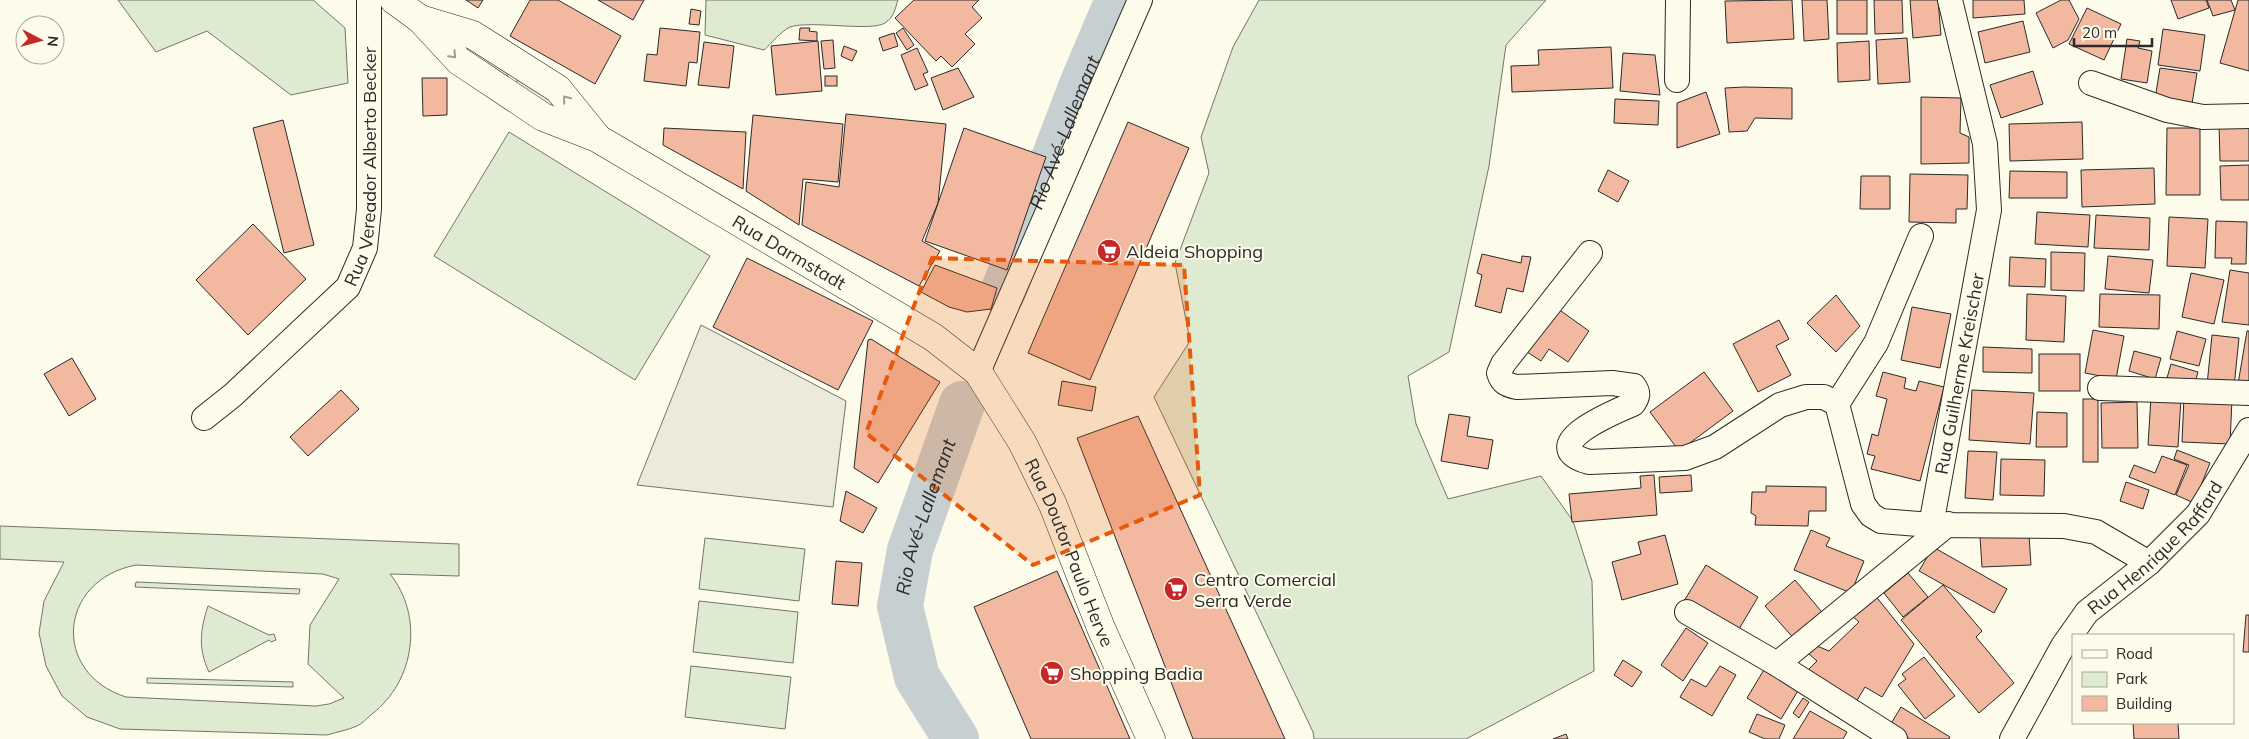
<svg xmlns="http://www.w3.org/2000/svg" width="2249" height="739" font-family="Mulish,sans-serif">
<rect width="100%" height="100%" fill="#fdfbea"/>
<g fill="#deebd1" stroke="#74746e" fill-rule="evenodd">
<path d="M118,0H313L345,28L348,83L291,95L207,31L156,52Z"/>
<path d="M706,0H898C895,9 894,17 885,23C871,32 811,20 790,27C781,31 771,44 764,50L705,35Z"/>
<path d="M1259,0H1546L1506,45L1489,166L1449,352L1408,376L1416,424L1448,499L1541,476L1573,521L1592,581L1594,671L1466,739H1314L1313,732L1154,397L1190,341L1175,263L1209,173L1201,137L1233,47Z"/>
<path d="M471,47L509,73L505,79L466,49Z"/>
<path d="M518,79L556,104V109L514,86Z"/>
<path d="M509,132L710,256L635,380L434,256Z"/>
<path d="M0,526L459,544V576L390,574C424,616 415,681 372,714C367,718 362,724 357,726C348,730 337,732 327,735L120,729L87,717L62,696L46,666L39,633L44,601L64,562L0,559ZM136,565L323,574L339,579L310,625L308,664L344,698L329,704L316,706L126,697C51,673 58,580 136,565Z"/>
<path d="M705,538L805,549L799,601L699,589Z"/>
<path d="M136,582L300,589L299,594L135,587Z"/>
<path d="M699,601L798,612L793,663L693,652Z"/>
<path d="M208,606L269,635L274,634L276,640L271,642L269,640L209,672C198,649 200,630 208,606Z"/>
<path d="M691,666L791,677L785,729L685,717Z"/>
<path d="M147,678L293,682V687L147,683Z"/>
</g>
<path fill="#eceadb" stroke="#74746e" d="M701,325L846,401L833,507L637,485Z"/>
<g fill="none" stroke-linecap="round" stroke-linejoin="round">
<g stroke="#c7d0d0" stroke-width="46">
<path id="s1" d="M1003,292L1082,85L1118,0"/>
<path id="s2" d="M956,739L917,677L900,606L910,550L962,404"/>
</g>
</g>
<g fill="#f2b8a0" stroke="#2b2b2b">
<path d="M466,0H483L478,8Z"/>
<path d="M530,0H558L621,36L595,84L510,36Z"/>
<path d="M598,0H644L633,20Z"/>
<path d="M914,0H979L972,7L982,18L965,34L975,44L952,67L941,56L936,61L895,18Z"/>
<path d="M1792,0L1794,39L1727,43L1725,1Z"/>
<path d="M1802,0H1827L1829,39L1804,41Z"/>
<rect x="1837" y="0" width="30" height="34"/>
<path d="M1874,0H1902L1903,33L1875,34Z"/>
<path d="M1910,0H1938L1941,35L1913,38Z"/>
<path d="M1973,0H2024L2025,14L1973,18Z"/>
<path d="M2061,0H2069L2079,19L2068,40L2053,48L2036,13Z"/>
<path d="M2171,0H2206L2209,8L2178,19Z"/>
<path d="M2207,0H2231L2235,10L2213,16Z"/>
<path d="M2238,0H2249V71L2220,63Z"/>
<path d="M2087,8L2121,24L2104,60L2069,44Z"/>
<path d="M691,9L701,11L699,25L689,24Z"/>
<path d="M2023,21L2030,52L1985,63L1978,32Z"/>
<path d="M660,28L700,32L697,63L689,62L686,86L644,81L647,54L657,55Z"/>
<path d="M800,28H810L809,31L817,32V41L799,40Z"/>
<path d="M903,28L914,45L907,50L896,33Z"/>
<path d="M2163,29L2205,35L2200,71L2158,65Z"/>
<path d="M894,33L898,46L883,51L879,38Z"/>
<path d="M1907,38L1910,82L1878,84L1876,40Z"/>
<path d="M2127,39L2140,41L2138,48L2152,51L2147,83L2121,79Z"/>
<path d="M833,40L835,68L824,69L821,41Z"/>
<path d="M818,41L822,91L776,95L771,46Z"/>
<path d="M1869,41L1870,80L1838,82L1837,43Z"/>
<path d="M704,42L734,46L729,88L698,85Z"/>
<path d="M844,46L857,51L852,61L841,56Z"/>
<path d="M1611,47L1613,88L1512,92L1511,66L1539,65L1538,50Z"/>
<path d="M917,48L928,72L923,74L928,85L915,90L901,55Z"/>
<path d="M1623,53L1655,55L1660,95L1620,91Z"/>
<path d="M958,68L974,97L943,110L931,78Z"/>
<path d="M2160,68L2197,73L2191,110L2154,105Z"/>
<path d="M2033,71L2043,104L2001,118L1990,85Z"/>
<rect x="825" y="76" width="12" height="10"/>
<path d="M422,78H447V115L423,116Z"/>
<path d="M1744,87L1792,88V119L1755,118L1747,131L1729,132L1725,88Z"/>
<path d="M1706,92L1720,134L1677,148V103Z"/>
<path d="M1921,97L1961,98L1960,133L1969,137V163L1921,164Z"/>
<path d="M1615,99L1659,101L1658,125L1614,123Z"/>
<path d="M846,114L946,124L938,203L922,241L940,251L919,286L802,225L806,182L839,187Z"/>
<path d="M753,115L843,124L838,182L803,179L799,225L746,191Z"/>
<path d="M283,120L314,245L284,253L253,128Z"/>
<path d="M1128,122L1189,148L1090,380L1028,353Z"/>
<path d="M2082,122L2083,159L2010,161L2009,124Z"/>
<path d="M2249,123V161H2220L2219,124Z"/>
<path d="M664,128L746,132L743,189L663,145Z"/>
<path d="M964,128L1046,157L1007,270L925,241Z"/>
<path d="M2167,128H2200V195H2166Z"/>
<path d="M2249,165V200H2221L2220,166Z"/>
<path d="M2154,168L2155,204L2082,207L2081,170Z"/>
<path d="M1608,170L1629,181L1618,202L1598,191Z"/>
<path d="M2010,171L2067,172V198H2009Z"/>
<path d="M1910,174L1968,175L1967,209H1956V223L1909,222Z"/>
<path d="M1861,176H1890V209H1860Z"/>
<path d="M2037,212L2090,215L2088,247L2035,244Z"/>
<path d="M2096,215L2150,218L2149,250L2094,248Z"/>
<path d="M2169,217L2208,219L2205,268L2167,266Z"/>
<path d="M2216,221L2247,222L2246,264H2231L2232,258H2215Z"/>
<path d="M253,224L306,279L248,335L196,280Z"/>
<path d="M2051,252L2085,253L2084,291L2051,290Z"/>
<path d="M1482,254L1521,263L1522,256L1531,257L1523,292L1507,288L1501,313L1475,306L1482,275L1477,273Z"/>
<path d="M2108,256L2153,260L2149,293L2105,289Z"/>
<path d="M2010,257L2046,259L2045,287L2009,286Z"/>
<path d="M747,258L873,321L838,390L713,327Z"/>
<path d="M935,265L997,288L991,309L967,312L949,307L921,292Z"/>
<path d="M2230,270L2249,273V325L2222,322Z"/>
<path d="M2191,273L2224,280L2214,324L2182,317Z"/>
<path d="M2027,294L2066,296L2064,342L2026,340Z"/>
<path d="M2100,294L2160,295L2159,329L2099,327Z"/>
<path d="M1836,295L1860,326L1836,352L1807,323Z"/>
<path d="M1554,306L1589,331L1568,362L1549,349L1541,361L1524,350Z"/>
<path d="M1912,307L1951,314L1940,368L1901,360Z"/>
<path d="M1779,320L1789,339L1776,346L1791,375L1758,392L1733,344Z"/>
<path d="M2093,330L2124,336L2116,379L2085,373Z"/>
<path d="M2177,331L2206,339L2199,366L2170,359Z"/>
<path d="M2247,331H2249V386L2238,384Z"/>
<path d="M2212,335L2239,338L2234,387L2207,385Z"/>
<path d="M871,339L940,382L878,483L854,468L868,340Z"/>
<path d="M1983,347L2032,349V373L1983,372Z"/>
<path d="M2134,351L2161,358L2155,379L2129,371Z"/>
<rect x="2039" y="354" width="41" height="37"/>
<path d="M72,358L96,399L69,416L44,374Z"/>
<path d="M2171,364L2198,372L2194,386L2167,378Z"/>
<path d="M1704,372L1733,411L1679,451L1650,412Z"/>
<path d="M1883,372L1906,378L1904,388L1916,391L1919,381L1944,387L1920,481L1871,469L1875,456L1867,454L1872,434L1878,436L1887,399L1876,396Z"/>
<path d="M1062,381L1096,387L1092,411L1058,405Z"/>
<path d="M341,390L359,409L308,456L290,437Z"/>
<path d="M1972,390L2034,393L2030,444L1969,440Z"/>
<path d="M2151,397L2181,399L2178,447L2148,445Z"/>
<path d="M2184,397L2232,399L2230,444L2182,442Z"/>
<rect x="2083" y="399" width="15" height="63"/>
<path d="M2137,402L2138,448H2102L2101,403Z"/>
<path d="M2037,412L2067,413V447H2036Z"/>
<path d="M1449,414L1470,417L1467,436L1493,440L1488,469L1441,461Z"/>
<path d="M1138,416L1285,739H1193L1077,438Z"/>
<path d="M2177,450L2210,463L2194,503L2176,495L2189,465L2174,459Z"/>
<path d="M1968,451L1997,452L1993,500L1965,498Z"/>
<path d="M2162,456L2187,465L2175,495L2129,477L2134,465L2155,473Z"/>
<path d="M2001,459L2045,460L2044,496L2000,495Z"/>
<path d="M1654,475L1657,515L1572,522L1569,494L1641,488L1640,476Z"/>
<path d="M1691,475L1692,491L1660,493L1659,477Z"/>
<path d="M2126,482L2149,490L2143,509L2120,501Z"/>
<path d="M1766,486L1826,487V511H1809L1808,526L1755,525L1756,516L1751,513L1752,492H1766Z"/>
<path d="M846,491L877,508L863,533L840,521Z"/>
<path d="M1811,530L1830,538L1826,546L1864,561L1851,593L1794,570Z"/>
<path d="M1665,535L1678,584L1622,600L1612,562L1641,554L1638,542Z"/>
<path d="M2029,535L2031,565L1982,567L1980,537Z"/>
<path d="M1933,547L2007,589L1994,613L1919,571Z"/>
<path d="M836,561L862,563L858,606L832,604Z"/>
<path d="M1706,565L1758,597L1736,634L1684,601Z"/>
<path d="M1057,571L1130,739H1031L974,607Z"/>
<path d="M1908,573L1928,597L1903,617L1884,593Z"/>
<path d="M1795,580L1826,617L1797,642L1765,606Z"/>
<path d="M1943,585L1982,631L1976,637L2014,683L1979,713L1901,620Z"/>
<path d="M1874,594L1914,644L1882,697L1865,687L1856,702L1807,671L1817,661L1809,654L1817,646L1829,651L1859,622L1852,616Z"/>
<path d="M2246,615H2249V652H2243Z"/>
<path d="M1686,628L1708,643L1683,681L1661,665Z"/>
<path d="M1924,657L1955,696L1925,719L1898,685L1906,679L1902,674Z"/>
<path d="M1623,660L1642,672L1632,687L1614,675Z"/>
<path d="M1720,666L1736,675L1712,716L1680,697L1691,679L1706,687Z"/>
<path d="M1765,668L1799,689L1781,719L1747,698Z"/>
<path d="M1803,698L1809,702L1799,718L1793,713Z"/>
<path d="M1901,707L1950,737L1949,739H1910L1889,727Z"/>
<path d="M1810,711L1847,732L1843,739H1793Z"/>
<path d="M1757,714L1785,725L1779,739H1765L1749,732Z"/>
<path d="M2133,723H2178L2179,739H2134Z"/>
<path d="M1566,734L1568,739H1553Z"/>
</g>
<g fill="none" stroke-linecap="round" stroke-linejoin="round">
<g stroke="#2b2b2b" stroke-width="26">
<g id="minor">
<path d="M1677,80L1678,0"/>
<path d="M2091,83L2167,110L2203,117L2249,116"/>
<path d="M1590,253L1503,364L1499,373C1502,383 1507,385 1517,387L1612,383L1634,386C1639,393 1638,397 1633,404C1614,412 1532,446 1589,462L1685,458L1715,447L1780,405L1806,397H1824L1837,404L1863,504L1871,515L1881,521L1931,525L2064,526L2096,532L2149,563"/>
<path d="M978,372L1140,0"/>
<path d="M2100,388L2249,393"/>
<path d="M1837,404L1876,343L1921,236"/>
<path id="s3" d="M204,418L233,395L348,287L365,248L369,209V0"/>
<path id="s4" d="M1931,525L1989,210L1985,144L1950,0"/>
<path d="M1687,612L1777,664L1895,739"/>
<path d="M1777,664L1948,524"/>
<path id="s5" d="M2012,739L2063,646L2087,612L2149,563L2198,514L2249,430"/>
</g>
</g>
<g stroke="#2b2b2b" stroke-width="29">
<g id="primary">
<path id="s6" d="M394,0L420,19L459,61L543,117L597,138L933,337L978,372L1022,442L1053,505L1101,628L1151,739"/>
<path d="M420,19L473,35L558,89L596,136"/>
</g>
</g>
<use href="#minor" stroke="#fdfbea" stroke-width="24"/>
<use href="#primary" stroke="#fdfbea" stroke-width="28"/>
</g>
<defs><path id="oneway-chevron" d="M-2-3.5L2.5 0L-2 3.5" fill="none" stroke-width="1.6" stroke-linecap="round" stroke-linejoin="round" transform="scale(1.25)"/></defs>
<g stroke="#9e9d94">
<use href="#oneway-chevron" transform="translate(453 55) rotate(47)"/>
<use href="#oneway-chevron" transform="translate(566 99) rotate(-129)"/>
</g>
<path fill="#e8590c" fill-opacity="0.2" stroke="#e8590c" stroke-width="4" stroke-dasharray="10 6" stroke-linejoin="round" d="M932,258L1184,265L1200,495L1033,565L866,433Z"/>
<defs>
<g id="supermarket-disc" transform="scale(1.25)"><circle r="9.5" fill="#c62828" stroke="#fdfbea"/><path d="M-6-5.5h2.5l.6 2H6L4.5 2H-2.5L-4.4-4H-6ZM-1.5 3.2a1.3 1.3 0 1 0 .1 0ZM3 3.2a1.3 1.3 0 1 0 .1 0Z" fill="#fff"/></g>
</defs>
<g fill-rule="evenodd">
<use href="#supermarket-disc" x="1109" y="251"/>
<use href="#supermarket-disc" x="1176" y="589"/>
<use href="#supermarket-disc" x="1052" y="673"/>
</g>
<g text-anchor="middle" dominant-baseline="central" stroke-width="4" stroke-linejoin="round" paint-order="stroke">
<g font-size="18" fill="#2b2b2b" stroke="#fdfbea">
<text stroke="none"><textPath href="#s3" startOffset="318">Rua Vereador Alberto Becker</textPath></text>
<text stroke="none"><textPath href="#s6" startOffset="472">Rua Darmstadt</textPath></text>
<text stroke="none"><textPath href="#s4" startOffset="154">Rua Guilherme Kreischer</textPath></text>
<text stroke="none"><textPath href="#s5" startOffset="242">Rua Henrique Raffard</textPath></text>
<text stroke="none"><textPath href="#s6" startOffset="899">Rua Doutor Paulo Herve</textPath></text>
</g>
<g font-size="18" fill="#2b2b2b" stroke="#fdfbea" text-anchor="start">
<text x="1126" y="251">Aldeia Shopping</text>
<text x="1194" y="579">Centro Comercial<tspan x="1194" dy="21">Serra Verde</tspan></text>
<text x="1070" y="673">Shopping Badia</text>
</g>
<g font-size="19" font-style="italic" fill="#2b2b2b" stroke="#fdfbea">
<text stroke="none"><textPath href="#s1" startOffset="171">Rio Avé‐Lallemant</textPath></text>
<text stroke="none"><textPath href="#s2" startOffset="239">Rio Avé‐Lallemant</textPath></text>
</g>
</g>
<rect x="2072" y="634" width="162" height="90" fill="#fdfbea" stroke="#a9a89e"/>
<rect x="2082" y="650" width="25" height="8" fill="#fdfbea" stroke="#a9a89e"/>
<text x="2116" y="659" font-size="15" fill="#2b2b2b">Road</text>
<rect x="2082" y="672" width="25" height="15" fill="#deebd1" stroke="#a9a89e"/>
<text x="2116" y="684" font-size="15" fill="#2b2b2b">Park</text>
<rect x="2082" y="696" width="25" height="15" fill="#f2b8a0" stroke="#a9a89e"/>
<text x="2116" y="709" font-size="15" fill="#2b2b2b">Building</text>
<g transform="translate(40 40) rotate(96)"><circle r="24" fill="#fdfbea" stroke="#a9a89e"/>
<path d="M0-4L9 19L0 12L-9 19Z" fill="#c62828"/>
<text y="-8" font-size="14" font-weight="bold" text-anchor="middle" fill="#2b2b2b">N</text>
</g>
<path d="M2074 38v8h78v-8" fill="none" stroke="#2b2b2b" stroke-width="2.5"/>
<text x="2082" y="38" font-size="15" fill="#2b2b2b" stroke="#fdfbea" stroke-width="4" paint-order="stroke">20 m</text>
</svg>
